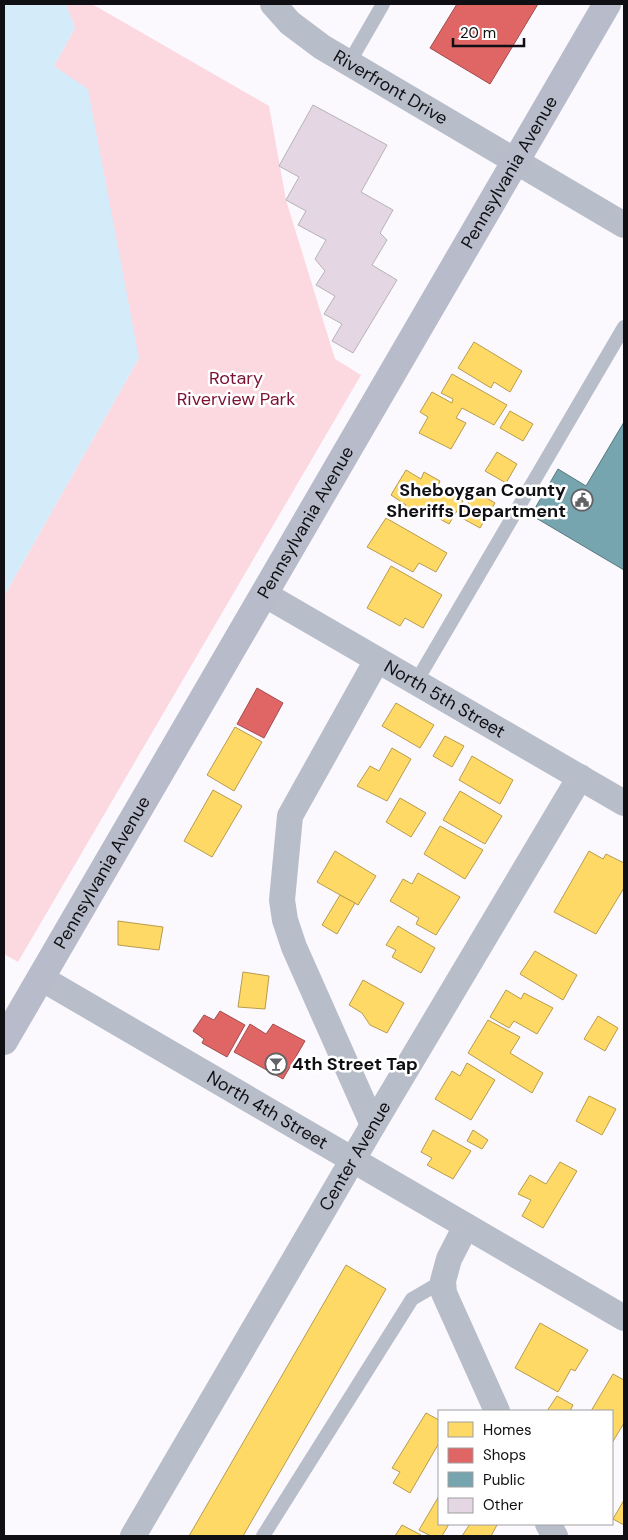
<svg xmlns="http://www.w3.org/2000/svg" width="628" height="1540" font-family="'DM Sans',sans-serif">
<rect width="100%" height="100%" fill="#fbf9fe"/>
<path fill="#fcd8e0" d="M66,4H92L269,106L286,200L335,359L361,375L18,962L4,954V596L139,358L54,66L75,28Z"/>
<path fill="#d4ebfa" d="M4,4H66L75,28L54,66L88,89L139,358L4,596Z"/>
<g fill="#ffd966" stroke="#b79c4d">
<path d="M474,342L522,371L510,392L494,382L491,388L458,368Z"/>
<path d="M452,374L507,405L494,425L462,408L456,418L466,423L451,449L419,433L428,417L420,412L432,392L452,403L453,399L441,393Z"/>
<path d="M510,411L533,424L523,441L500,428Z"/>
<path d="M497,452L517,464L506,483L485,471Z"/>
<path d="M406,470L421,479L424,472L440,481L438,486L463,501L449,524L422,509L418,517L404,508L406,505L391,495Z"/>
<path d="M475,491L495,503L480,528L460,517Z"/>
<path d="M386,518L447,553L436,572L419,563L413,572L367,547Z"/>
<path d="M391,566L442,595L423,628L405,618L400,626L367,608Z"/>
<path d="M396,703L434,725L420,748L382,726Z"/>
<path d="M235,727L262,742L234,791L207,775Z"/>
<path d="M445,736L464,746L452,767L433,756Z"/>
<path d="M392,748L411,759L387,801L357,786L370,766L379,771Z"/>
<path d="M472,756L513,780L500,804L459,780Z"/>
<path d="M213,790L242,806L212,857L184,841Z"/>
<path d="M460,791L502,816L485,844L443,820Z"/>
<path d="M400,798L426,813L411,837L386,822Z"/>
<path d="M440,826L483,850L465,879L424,854Z"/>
<path d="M335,851L376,876L358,905L317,882Z"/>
<path d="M589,851L603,859L606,854L624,863V888L596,934L554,912Z"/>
<path d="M418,873L460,897L436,935L416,924L419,918L390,901L403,879L412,884Z"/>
<path d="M340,895L355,903L337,934L322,925Z"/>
<path d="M118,921L163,927L159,950L118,945Z"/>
<path d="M398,926L435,948L421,973L392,957L396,950L386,945Z"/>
<path d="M535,951L577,975L563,1000L520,974Z"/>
<path d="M243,972L269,976L265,1009L238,1007Z"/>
<path d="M363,980L404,1003L387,1033L370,1025L362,1013L349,1005Z"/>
<path d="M506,990L521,999L524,993L553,1008L537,1034L514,1021L509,1028L490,1017Z"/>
<path d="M598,1016L618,1028L605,1051L584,1039Z"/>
<path d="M488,1020L520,1037L510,1053L543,1073L532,1093L468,1053Z"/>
<path d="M467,1063L495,1080L471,1120L435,1099L452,1071L460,1076Z"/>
<path d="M589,1096L616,1109L602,1135L576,1121Z"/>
<path d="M433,1130L471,1151L453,1179L427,1165L432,1158L421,1152Z"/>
<path d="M473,1130L488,1140L482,1149L467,1141Z"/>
<path d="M560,1162L577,1171L543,1228L522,1216L531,1200L518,1194L530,1175L546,1184Z"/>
<path d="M346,1265L386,1289L243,1536H189Z"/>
<path d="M540,1323L588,1350L575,1371L571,1369L558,1392L515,1368Z"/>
<path d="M613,1374L624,1380V1423L612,1443V1411H591Z"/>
<path d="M557,1396L573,1405L570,1411H547Z"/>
<path d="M426,1413L439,1420V1443L410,1493L393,1483L400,1472L392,1468Z"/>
<path d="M439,1496V1524H449L442,1536H431L419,1530Z"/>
<path d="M624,1500V1525L613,1519Z"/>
<path d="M470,1524H495L497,1525L491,1536H462Z"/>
<path d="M402,1525L421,1535V1536H395Z"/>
</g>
<g fill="#e06666" stroke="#a24c4d">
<path d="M457,4H538L490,84L430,48Z"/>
<path d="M257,688L283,703L264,738L237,724Z"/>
<path d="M220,1011L245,1025L227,1057L202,1043L204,1039L193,1031L204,1015L214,1020Z"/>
<path d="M250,1024L266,1034L273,1024L305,1041L283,1079L234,1052Z"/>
</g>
<path fill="#76a5af" stroke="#577880" d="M624,422V570L531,515L558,469L586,486Z"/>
<path fill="#e5d6e3" stroke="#b6b3b7" d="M313,105L387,145L361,192L393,210L380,233L387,240L372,265L397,280L353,353L332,341L342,324L324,314L335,296L316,285L325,271L315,259L326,240L298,225L306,211L286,200L299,177L279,166Z"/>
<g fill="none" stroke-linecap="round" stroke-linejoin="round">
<g stroke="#b8bdca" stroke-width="14">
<path d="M349,63L383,4"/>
<path d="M416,682L624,327"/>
<path d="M263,1536L412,1299L443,1281"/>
</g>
<g stroke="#b8bdca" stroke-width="26">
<path id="s1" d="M273,4L290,23L322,47L624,225"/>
<path id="s2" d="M264,594L624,803"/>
<path id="s3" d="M41,978L624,1318"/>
<path d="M373,1125L294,947L285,920L282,900L290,816L377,660"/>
<path d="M466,1226L449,1259L443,1281L444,1293L497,1411"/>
<path d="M548,1524L555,1536"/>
<path id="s4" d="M133,1536L373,1125L580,777"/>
</g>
<path stroke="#b8bbc9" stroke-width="28" id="s5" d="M4,1041L607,4"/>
</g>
<defs>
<g id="civic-ring" transform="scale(1.125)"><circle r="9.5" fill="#fff" stroke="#626165" stroke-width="1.5"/><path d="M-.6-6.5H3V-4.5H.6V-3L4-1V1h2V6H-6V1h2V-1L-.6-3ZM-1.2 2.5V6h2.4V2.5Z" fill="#626165"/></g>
<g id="bar-ring" transform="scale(1.125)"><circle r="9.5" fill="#fff" stroke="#626165" stroke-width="1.5"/><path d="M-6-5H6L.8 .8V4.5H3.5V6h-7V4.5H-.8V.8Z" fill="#626165"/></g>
</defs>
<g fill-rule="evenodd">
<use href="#civic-ring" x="582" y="500"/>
<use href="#bar-ring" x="276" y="1064"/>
</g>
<g text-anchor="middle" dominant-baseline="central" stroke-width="5" stroke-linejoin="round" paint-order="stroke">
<g font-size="18" fill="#100f13" stroke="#fff">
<text stroke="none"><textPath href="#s1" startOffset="145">Riverfront Drive</textPath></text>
<text stroke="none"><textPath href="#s5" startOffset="1005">Pennsylvania Avenue</textPath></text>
<text stroke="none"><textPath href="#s5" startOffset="600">Pennsylvania Avenue</textPath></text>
<text stroke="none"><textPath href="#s2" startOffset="209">North 5th Street</textPath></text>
<text stroke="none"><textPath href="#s5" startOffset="195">Pennsylvania Avenue</textPath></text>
<text stroke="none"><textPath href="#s3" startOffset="262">North 4th Street</textPath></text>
<text stroke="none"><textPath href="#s4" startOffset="440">Center Avenue</textPath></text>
</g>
<g font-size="18" fill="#7b1234" stroke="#fff">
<text x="236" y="378">Rotary<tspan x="236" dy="21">Riverview Park</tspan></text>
</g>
<g font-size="18" font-weight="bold" fill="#100f13" stroke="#fff" text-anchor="end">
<text x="566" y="490">Sheboygan County<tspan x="566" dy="21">Sheriffs Department</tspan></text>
<text x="292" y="1064" text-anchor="start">4th Street Tap</text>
</g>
</g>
<rect width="628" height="1540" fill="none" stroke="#100f13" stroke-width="10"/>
<rect x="438" y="1410" width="175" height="115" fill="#ffffff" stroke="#9f9fa1"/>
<rect x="448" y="1422" width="25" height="15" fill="#ffd966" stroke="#9f9fa1"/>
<text x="483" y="1435" font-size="15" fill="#100f13">Homes</text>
<rect x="448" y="1448" width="25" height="15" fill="#e06666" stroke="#9f9fa1"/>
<text x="483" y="1460" font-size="15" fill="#100f13">Shops</text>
<rect x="448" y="1472" width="25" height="15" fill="#76a5af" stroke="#9f9fa1"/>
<text x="483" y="1485" font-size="15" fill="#100f13">Public</text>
<rect x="448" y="1498" width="25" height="15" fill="#e5d6e3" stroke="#9f9fa1"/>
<text x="483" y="1510" font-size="15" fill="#100f13">Other</text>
<path d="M453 38v8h71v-8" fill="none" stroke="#100f13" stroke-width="2.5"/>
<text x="460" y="38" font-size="15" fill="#100f13" stroke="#ffffff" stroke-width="4" paint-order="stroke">20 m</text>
</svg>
